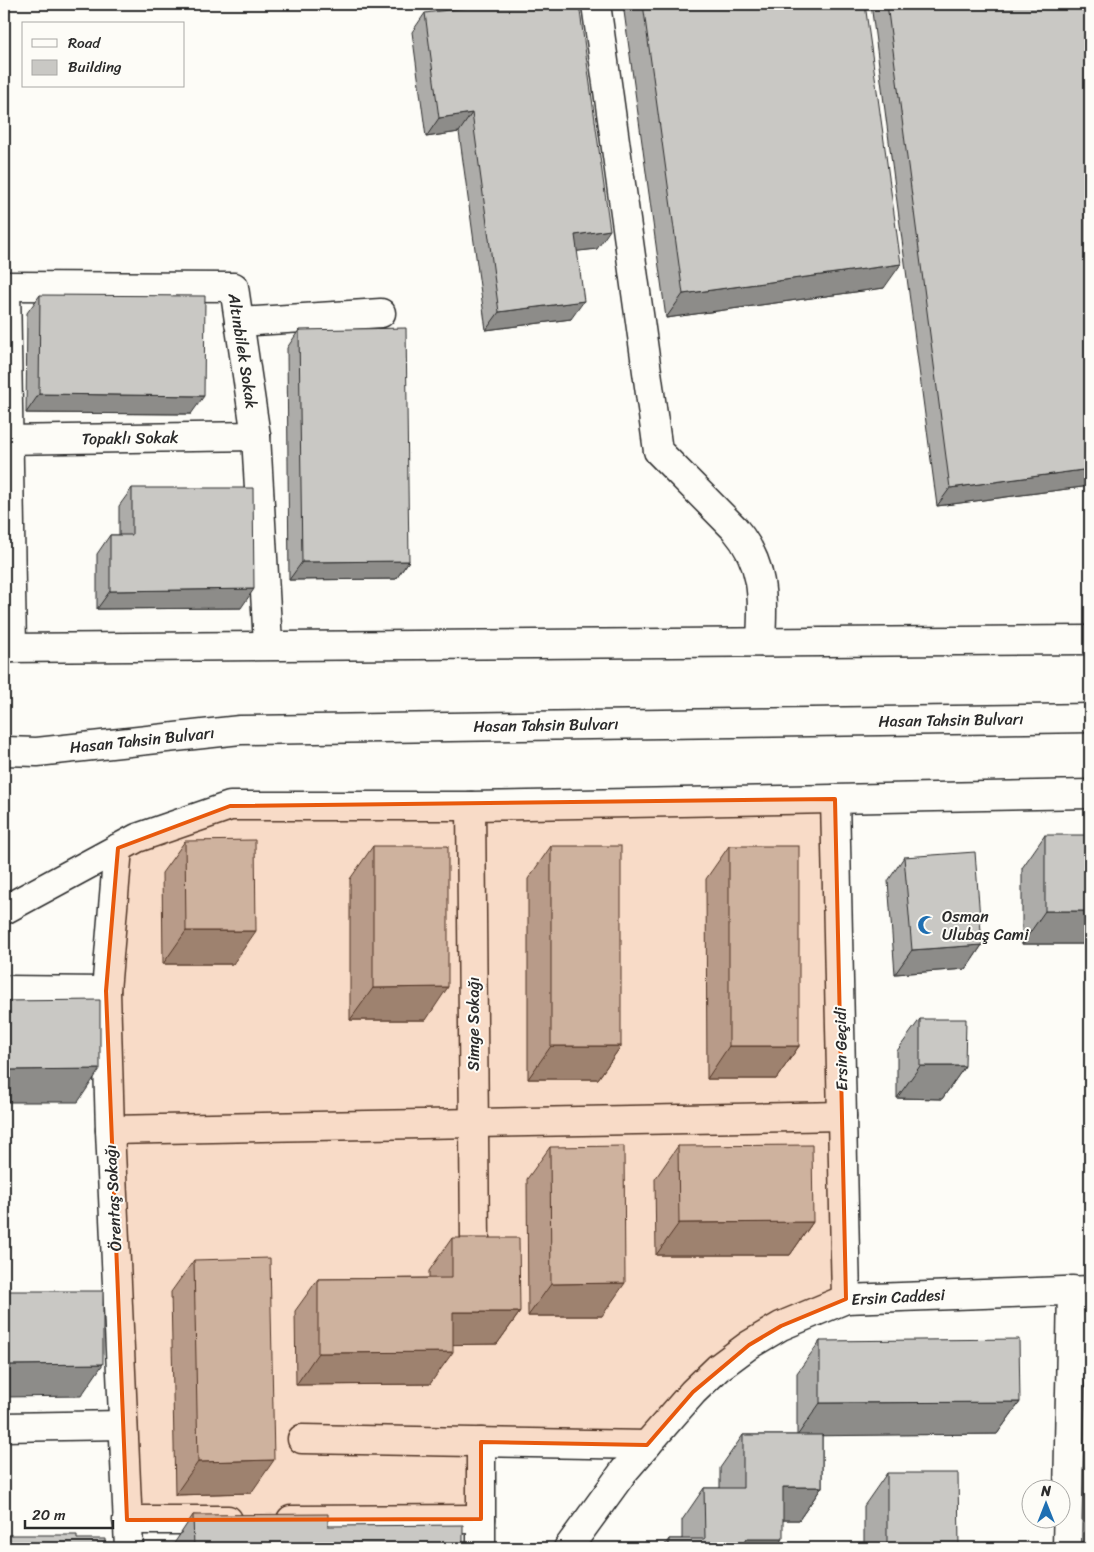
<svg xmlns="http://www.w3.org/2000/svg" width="1094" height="1552" font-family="Sriracha,sans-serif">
<rect width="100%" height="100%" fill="#fdfcf7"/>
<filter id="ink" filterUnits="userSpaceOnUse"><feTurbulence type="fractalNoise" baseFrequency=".02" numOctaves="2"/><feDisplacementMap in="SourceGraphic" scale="10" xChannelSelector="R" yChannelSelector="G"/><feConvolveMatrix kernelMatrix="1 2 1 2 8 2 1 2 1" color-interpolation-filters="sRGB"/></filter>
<g filter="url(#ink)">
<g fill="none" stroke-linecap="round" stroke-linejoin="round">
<g stroke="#2b2b2b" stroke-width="31">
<g id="minor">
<path d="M596,4L658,451L734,528C765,564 763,597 761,642"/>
<path d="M4,286L234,287L256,436L268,644"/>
<path d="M6,286L12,648"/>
<path d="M239,322L381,313"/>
<path d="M4,440L256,436"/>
<path d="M835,799L846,1299"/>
<path d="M471,806L475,1242"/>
<path d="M118,848L106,991L110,1130L129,1548"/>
<path d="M4,910L137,838L230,806H471L1090,794"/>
<path d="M4,990L106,991"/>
<path d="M110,1130L842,1116"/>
<path d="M4,1427L123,1425"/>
<path d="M302,1439L647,1445"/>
<path d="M481,1442V1548"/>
<path d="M127,1520H228"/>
<path d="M291,1520L481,1519"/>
<path d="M568,1548L624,1471L693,1392L718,1368L749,1345L781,1326L846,1299L1090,1290"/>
<path d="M1067,1548L1072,1290"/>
</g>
</g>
<g stroke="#2b2b2b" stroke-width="31">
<g id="major">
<path d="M4,648L1090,640"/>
<path d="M4,751L37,752L240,730L1090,718"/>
</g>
</g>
<use href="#minor" stroke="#fdfcf7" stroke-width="28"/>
<use href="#major" stroke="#fdfcf7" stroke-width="28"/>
</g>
<g fill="#adaca9" stroke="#2b2b2b">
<path d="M623,4H865L884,288L666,318Z"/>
<path d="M871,4H1090V486L937,506Z"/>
<path d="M425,13L597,249L577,251L571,319L486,330L459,132L426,137L412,32Z"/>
<path d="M40,295L191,414L26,413L27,313Z"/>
<path d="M299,330L409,561L396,579L289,580L287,348Z"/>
<path d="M132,488L241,608L97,609V554L110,535H119V506Z"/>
<path d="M1045,835L1090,944H1022V868Z"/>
<path d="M185,841L233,964H163L162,873Z"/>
<path d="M373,846L426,1020H350V879Z"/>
<path d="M551,846L621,1046L598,1079H528V879Z"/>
<path d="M729,846L799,1046L776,1079H707L706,879Z"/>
<path d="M904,857L982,945L966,969L895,974L888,881Z"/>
<path d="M920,1019L965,1066L942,1099L897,1098V1051Z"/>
<path d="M678,1146L813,1222L790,1255H656L655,1179Z"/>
<path d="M550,1147L602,1316H528L527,1179Z"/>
<path d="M452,1238L520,1312L497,1344H453L430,1384L296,1385L295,1311L318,1279L429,1278V1271Z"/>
<path d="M194,1260L251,1493L175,1495L171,1292Z"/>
<path d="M820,1341L1020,1402L997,1434L822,1435V1487L799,1520H783L776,1548H663L669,1539H682V1520L704,1488H720V1468L743,1435H797V1373Z"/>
<path d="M887,1473L959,1548H864V1506Z"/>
<path d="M193,1515L328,1526L463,1548H171Z"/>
</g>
<g fill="#8d8c89" stroke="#2b2b2b">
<path d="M472,113L459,132L426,137L439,118Z"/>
<path d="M610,230L597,249L562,253L575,235Z"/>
<path d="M901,264L884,288L666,318L683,294Z"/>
<path d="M584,301L571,319L486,330L499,312Z"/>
<path d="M39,394L204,396L191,414L26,413Z"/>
<path d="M1090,469V486L937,506L950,488Z"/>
<path d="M409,561L396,579L289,580L302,562Z"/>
<path d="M254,589L241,608L97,609L110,591Z"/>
<path d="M1045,911H1090V944H1022Z"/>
<path d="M186,931H256L233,964H163Z"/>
<path d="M982,945L966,969L895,974L912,950Z"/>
<path d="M448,987L426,1020H350L373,988Z"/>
<path d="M551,1046H621L598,1079H528Z"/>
<path d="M729,1046H799L776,1079H707Z"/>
<path d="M920,1066H965L942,1099L897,1098Z"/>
<path d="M100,1069L78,1102H4V1070Z"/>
<path d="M813,1222L790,1255H656L679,1223Z"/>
<path d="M625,1283L602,1316H528L551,1284Z"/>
<path d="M453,1312H520L497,1344L430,1345Z"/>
<path d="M453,1352L430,1384L296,1385L318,1353Z"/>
<path d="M103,1364L81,1396L4,1397V1365Z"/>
<path d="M1020,1402L997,1434L797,1436L820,1403Z"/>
<path d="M274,1460L251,1493L175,1495L198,1462Z"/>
<path d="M783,1487H822L799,1520H760Z"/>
<path d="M745,1539H783L776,1548H738Z"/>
</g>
<g fill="#c9c8c4" stroke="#2b2b2b">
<path d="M495,4H579L610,230L575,235L584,301L499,312L472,113L439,118L425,13Z"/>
<path d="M643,4H865L901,264L683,294Z"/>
<path d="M887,4H1090V469L950,488Z"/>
<path d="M40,295L205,296L204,396L39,394Z"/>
<path d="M406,328L409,561L302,562L299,330Z"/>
<path d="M132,488H253L254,589L110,591V535H132Z"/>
<rect x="1045" y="835" width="45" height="76"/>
<path d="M255,840L256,931H186L185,841Z"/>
<path d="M373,846H448V987L373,988Z"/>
<rect x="551" y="846" width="70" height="200"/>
<rect x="729" y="846" width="70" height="200"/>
<path d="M975,852L982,945L912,950L904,857Z"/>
<path d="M100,1000V1069L4,1070V1001Z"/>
<path d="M920,1019H966L965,1066H920Z"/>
<path d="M812,1145L813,1222L679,1223L678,1146Z"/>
<path d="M624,1146L625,1283L551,1284L550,1147Z"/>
<path d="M452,1238H519L520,1312H453V1352L318,1353V1279L452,1278Z"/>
<path d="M270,1258L274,1460L198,1462L194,1260Z"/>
<path d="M4,1291H103V1364L4,1365Z"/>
<path d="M1019,1339L1020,1402L820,1403V1341Z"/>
<path d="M743,1435H822V1487H783V1539H745V1548H669V1539H705L704,1488H743Z"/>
<path d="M887,1473H958L959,1548H887Z"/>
<path d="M328,1514V1526L463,1525V1548H194L193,1515Z"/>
<path d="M4,1535H77V1539H105V1548H4Z"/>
</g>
</g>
<path fill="#e8590c" fill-opacity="0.2" stroke="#e8590c" stroke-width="4" stroke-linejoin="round" d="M835,799L846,1299L781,1326L749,1345L693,1392L647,1445L481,1442V1519L127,1520L106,991L118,848L230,806Z"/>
<defs>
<g id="mosque-bare" transform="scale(1.5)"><path d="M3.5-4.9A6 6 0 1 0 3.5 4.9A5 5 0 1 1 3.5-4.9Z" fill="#1f6fb2" stroke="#fdfcf7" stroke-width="2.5" paint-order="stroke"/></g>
</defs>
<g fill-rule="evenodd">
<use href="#mosque-bare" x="927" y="925"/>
</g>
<g text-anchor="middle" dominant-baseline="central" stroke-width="4" stroke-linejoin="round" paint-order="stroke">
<g font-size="16" fill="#2b2b2b" stroke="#fdfcf7">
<text transform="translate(243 351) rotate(81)">Altınbilek Sokak</text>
<text transform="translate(130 438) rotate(-1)">Topaklı Sokak</text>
<text transform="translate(951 720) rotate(-1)">Hasan Tahsin Bulvarı</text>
<text transform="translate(546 725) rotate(-1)">Hasan Tahsin Bulvarı</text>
<text transform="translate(142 740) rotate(-6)">Hasan Tahsin Bulvarı</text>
<text transform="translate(473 1024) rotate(-90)">Simge Sokağı</text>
<text transform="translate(841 1049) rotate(-91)">Ersin Geçidi</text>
<text transform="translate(113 1198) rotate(-93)">Örentaş Sokağı</text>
<text transform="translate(898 1297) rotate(-3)">Ersin Caddesi</text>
</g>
<g font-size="16" fill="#2b2b2b" stroke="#fdfcf7" text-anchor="start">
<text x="942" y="916">Osman<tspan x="942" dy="18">Ulubaş Cami</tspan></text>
</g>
</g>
<rect width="1094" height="1552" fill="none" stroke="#fdfcf7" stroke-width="20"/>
<rect x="10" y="10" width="1074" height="1532" fill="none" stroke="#2b2b2b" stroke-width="2" filter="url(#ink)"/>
<rect x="22" y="22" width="162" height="65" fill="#fdfcf7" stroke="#a9a8a5"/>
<rect x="32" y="39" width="25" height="8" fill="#fdfcf7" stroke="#a9a8a5"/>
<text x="68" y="48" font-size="15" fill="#2b2b2b">Road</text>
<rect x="32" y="60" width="25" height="15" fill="#c9c8c4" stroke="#a9a8a5"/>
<text x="68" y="72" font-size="15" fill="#2b2b2b">Building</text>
<g transform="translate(1046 1504)"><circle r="24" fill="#fdfcf7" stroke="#a9a8a5"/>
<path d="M0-4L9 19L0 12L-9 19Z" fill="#1f6fb2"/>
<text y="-8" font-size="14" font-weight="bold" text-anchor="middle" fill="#2b2b2b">N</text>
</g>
<path d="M25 1520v8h88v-8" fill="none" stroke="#2b2b2b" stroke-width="2.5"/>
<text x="32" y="1520" font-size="15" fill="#2b2b2b" stroke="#fdfcf7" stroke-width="4" paint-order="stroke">20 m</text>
</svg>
